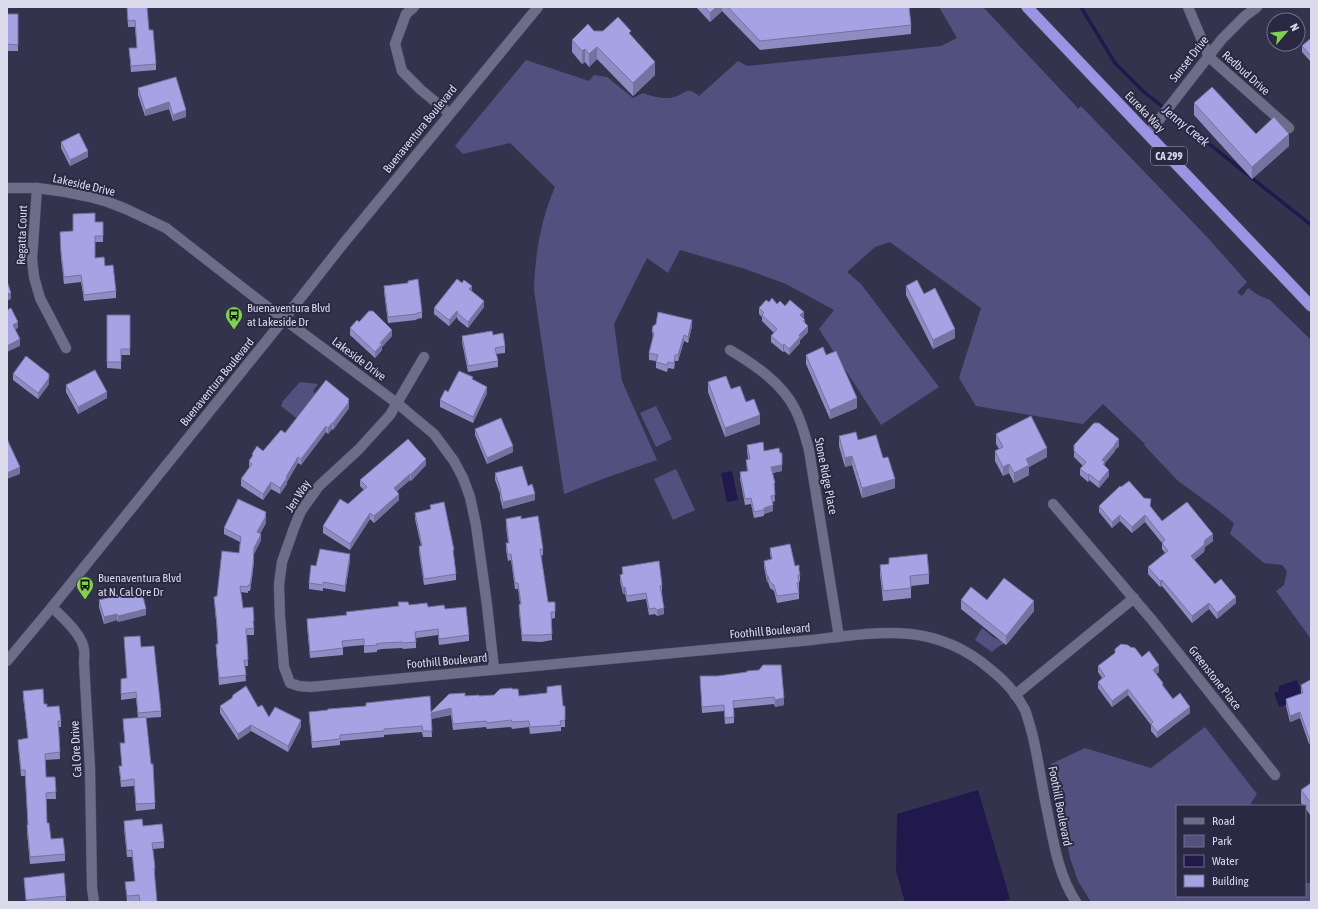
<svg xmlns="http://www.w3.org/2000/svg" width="1318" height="909" font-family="'Asap Condensed',sans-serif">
<rect width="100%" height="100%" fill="#34334d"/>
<g fill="#52507e">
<path d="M939,7H983L1075,105L1078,109L1081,106L1208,238L1247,282L1237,292L1242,296L1248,288L1258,295L1270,300L1311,340V639L1276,591L1284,585L1287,571L1282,565L1264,563L1230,534L1234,523L1214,507L1178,481L1144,445L1145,444L1103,404L1083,424L976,406L959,378L981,308L890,242L875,247L847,272L861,284L939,387L881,425L819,329L834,310L786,284L745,269L680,250L668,273L647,258L614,324L622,381L657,460L608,477L564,494L534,290C535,254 541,219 555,187L510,143L463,154L455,146L462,137L526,60L589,81L594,75L607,77L633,98L643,93C650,96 666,100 674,97C686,94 686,85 699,96L738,61L747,66L941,46L957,38Z"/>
<path d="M300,382L318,384L313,391L315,394L304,408L307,410L299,420L281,406L283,401Z"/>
<path d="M656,406L672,439L656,447L640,413Z"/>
<path d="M676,469L695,510L673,520L654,479Z"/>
<path d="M982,628L993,637L1005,643L998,647L992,652L975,640Z"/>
<path d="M1205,727L1257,794L1249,806H1177V896H1305V883H1311V902H1091L1078,881L1070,858L1051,764L1085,748L1151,768Z"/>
</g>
<g fill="#21184c">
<path d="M732,471L738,500L727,502L721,473Z"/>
<path d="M1297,680L1303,699L1279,707L1274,693L1279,691V686Z"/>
<path d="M978,790L1010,899L1001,902H905L896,871L897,814Z"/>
</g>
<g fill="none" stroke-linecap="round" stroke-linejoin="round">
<path stroke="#21184c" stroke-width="3.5" d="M1081,7L1115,63L1144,92L1311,225"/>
<g stroke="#515066" stroke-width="11">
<g id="minor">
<path d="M414,7L406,14L395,44L402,71L421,90L449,113"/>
<path d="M1188,7L1209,57L1289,128"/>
<path d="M1148,134L1222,39L1245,16L1257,7"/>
<path d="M7,188H37L66,192L90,197L108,202L126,209L166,228L261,302L398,404L434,434L454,461L463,478L470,497L476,525L487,605L494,669"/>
<path d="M37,188L32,259L34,277L40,298L66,348"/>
<path d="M730,350C755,365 782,383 795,409C802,422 805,436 809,450L839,637"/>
<path d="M424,357L390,415L359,449L319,486L301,511L294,528L282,562L279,585L280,617L284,667L290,683L299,686L310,687L812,640C878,632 934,621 990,669C1004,680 1017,694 1025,710C1028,718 1030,726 1032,733C1038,757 1041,781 1046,805C1053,838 1057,873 1076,902"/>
<path d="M1053,504L1152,620L1275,775"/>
<path d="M52,607C62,617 83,635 84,650C85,654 84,658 84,662L90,769L92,888L94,902"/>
<path d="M1015,695L1134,598"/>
</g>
</g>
<g stroke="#515066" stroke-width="11">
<path id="secondary" d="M7,661L52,607L284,319L343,244L538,7"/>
</g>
<g stroke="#515066" stroke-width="12">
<path id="trunk" d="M1027,7L1311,306"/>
</g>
<use href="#minor" stroke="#6d6d8a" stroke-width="10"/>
<use href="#secondary" stroke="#6d6d8a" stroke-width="10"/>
<use href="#trunk" stroke="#9994e4" stroke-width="11"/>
</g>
<g fill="#8e8cc3">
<path d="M127,7H147L149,30L156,64V70L131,72L129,48H137L135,27H128Z"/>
<path d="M696,7H909L911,25V34L760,50L722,11L710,22Z"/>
<rect x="7" y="14" width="11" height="37"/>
<path d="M594,31L631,36L655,75L633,96L597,59L589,67L585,62L582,64L572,52V40Z"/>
<path d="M1311,38V62L1302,52V46Z"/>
<path d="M176,77L186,117L173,121L169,109L145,116L138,95V88Z"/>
<path d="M1194,103L1256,134L1289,146L1252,179L1194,115Z"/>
<path d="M61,142L88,157L70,166L61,148Z"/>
<path d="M95,222L103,236V242H95V258L105,266L116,291V298L84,301L81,282L64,284L61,258L60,232L73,231Z"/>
<path d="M408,283L422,312V318L417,319L416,320L388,323L384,292V286Z"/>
<path d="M906,286L924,294L955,338L933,349L906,295Z"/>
<path d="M472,291L484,307L468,328L458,320L457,317L449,326L434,314V308Z"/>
<path d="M769,302L785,306L804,318L808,332L800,340V343L789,355L784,351L783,352L771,342V336L774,333L762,321V317L759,314V308Z"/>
<path d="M107,315H130V355H121V369L107,368Z"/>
<path d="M359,322L392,336L382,347V350L375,358L350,335V328Z"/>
<path d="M692,326L688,343L684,341L678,361H675L674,369L668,368L667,372L656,368V361L649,360V353L653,338L652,331Z"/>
<path d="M493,335L505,346V353L496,354L498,361V367L468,372L462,342V336Z"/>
<path d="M806,355H826L857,408L830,419L806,364Z"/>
<path d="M13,374L49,384L38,399L13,380Z"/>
<path d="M473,380L487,393L473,423L440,407V400L448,392Z"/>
<path d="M708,382L746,402L760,424L725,437L708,392Z"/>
<path d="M66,385L107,398L78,414L66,392Z"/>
<path d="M349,402V408L333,430L332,429L328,434L326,432L301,465L298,463L287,482V484L280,494L271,489L263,500L241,486V479L249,468V461L252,457V454L263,451L285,433Z"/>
<path d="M475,429L513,452L487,464L475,435Z"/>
<path d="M996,434L1047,457L1029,467V475L1014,483L1009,473L1003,476L995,461V451L999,449L996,444Z"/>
<path d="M839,436L858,440L883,458L895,488L862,498L852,465L845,467L839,446Z"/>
<path d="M747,445L764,451L782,471L773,473L775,489L774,490L775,501L773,502V511L764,514V516L754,518L751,504L745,505L740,479V472L747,471L746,460L748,459L747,451Z"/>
<path d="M1074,445L1119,446L1115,450V451L1105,463V466L1109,476L1099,488L1089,480L1088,482L1080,475V469L1083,466L1074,457Z"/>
<path d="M426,465L411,481L410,480L397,491L399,500L374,523L370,519L350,550L323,533V526L364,490L360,486V480Z"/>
<path d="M495,473L528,486L535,500L503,509L500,498V494L495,480Z"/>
<path d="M1121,487L1151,507L1162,521L1213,541L1205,547L1204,552L1194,560L1215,584L1236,603L1217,619L1209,609L1192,623L1162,586L1160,587L1148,574V567L1165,553L1162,549V543L1145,522L1132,533L1120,521L1112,528L1099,512V506Z"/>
<path d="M430,505L454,556L456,574V580L424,585L419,552V546H421L415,519V513L430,510Z"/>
<path d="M266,512V523L260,534L261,540L254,554L253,571L250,591H248V593L241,592L243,608L254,627V635H247L248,666H245L246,681L219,685L216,650V644H218L214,597L217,596L239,553L240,542L224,534V528Z"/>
<path d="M506,519H521L543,549V555L541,556L548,602L555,612V618L551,619L552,640L541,642L522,641L519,611V605L520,604L518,589H515L511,560L508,561L506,550V543H508L506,526Z"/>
<path d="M770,548L795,566L800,575V581H799V599L777,603L774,591L770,588L768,582H767L764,567V561L771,559L770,554Z"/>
<path d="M889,558L929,574V584L911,586V598L883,601L880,574V565L889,564Z"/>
<path d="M350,560L345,592L323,588V591L309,589V583L316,566Z"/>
<path d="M622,567L662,585V592L664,614L657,616L655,614L649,615L646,599L627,602L625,594H623L620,581V575H622Z"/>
<path d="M124,592L146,615L118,622L117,620L104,624L99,607V600L124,594Z"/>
<path d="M961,600H987L1034,611L1006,645L961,609Z"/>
<path d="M398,602L409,605L445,609L469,635V641L439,645L438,635L416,638V648L403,649L402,648L382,649L377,650V652L364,653V645L343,647V655L310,658L307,625V619L346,615V612L398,606Z"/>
<path d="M124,637L141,647L161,711V717L146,718L155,803V809L136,811L134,786L121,787L119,766H122L120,743H125L123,725V719L138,718L136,698L121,700V679L127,678Z"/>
<path d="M1130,647L1142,657L1159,672L1156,674L1163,685L1173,699L1190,713L1157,738L1151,731V725L1128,695L1112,707L1098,688V682L1102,678L1098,672V666Z"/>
<path d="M747,672L784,705L775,707L774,704L734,708V723L725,724L724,711L702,713L700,676H718Z"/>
<path d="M1311,681V743L1309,744L1300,718L1290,722L1286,706V699L1301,694V685Z"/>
<path d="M547,687L563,706L565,720V727H561V731L530,734L529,727L512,729L511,727L487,729L486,727L453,730L451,715L431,719L432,737H423L422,732L384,735V737L340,741V745L312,748L309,718V712H431L465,696H479L494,695L512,689L519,696L547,693Z"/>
<path d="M23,691L44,704L61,721V727H59L60,759L45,760L46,777H55L56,799H46L47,823L51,839L65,854V861L30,864L27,832V825H28L25,776H21L18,746V740L28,738L23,697Z"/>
<path d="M220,706L258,707L269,717L301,727L288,752L251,731L238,740L220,713Z"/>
<path d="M1311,783V816L1305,808V806H1304L1301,803V790Z"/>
<path d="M124,821L143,826L164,842V848L153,849L155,868V874H154L157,902H139V901L127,902L125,882L135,881L132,857H127L124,828Z"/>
<path d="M24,878L66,896V902H26Z"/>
</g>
<g fill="#74729f">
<path d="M716,7H722V11L710,22V13Z"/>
<path d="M597,47V59L589,67V54Z"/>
<path d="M585,49V62L582,64V51Z"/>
<path d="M655,62V75L633,96V83Z"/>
<path d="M169,102V109L145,116V110Z"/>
<path d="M186,110V117L173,121V115Z"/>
<path d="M1289,134V146L1252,179V167Z"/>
<path d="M88,151V157L70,166V160Z"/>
<path d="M472,286V292L469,289Z"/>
<path d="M11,293V299L7,301V294Z"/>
<path d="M484,301V307L468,328V322Z"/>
<path d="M457,311V317L449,326V320Z"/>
<path d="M804,312V318L800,322V315Z"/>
<path d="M692,320V326L688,343V337Z"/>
<path d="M18,322V328L13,331V325Z"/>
<path d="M808,326V332L800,340V343L789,355V349L799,335Z"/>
<path d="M955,329V338L933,349V340Z"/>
<path d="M392,330V336L382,347V350L375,358V352L380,343Z"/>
<path d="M684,335V341L678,361V355Z"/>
<path d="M20,339V346L7,352V346Z"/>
<path d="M784,344V351L783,352V346Z"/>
<path d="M675,355V361L674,369V363Z"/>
<path d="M49,378V384L38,399V393Z"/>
<path d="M487,387V393L473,423V417Z"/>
<path d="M107,392V398L78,414V407Z"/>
<path d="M857,398V408L830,419V410Z"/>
<path d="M349,399V408L333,430V423Z"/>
<path d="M760,415V424L725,437V428Z"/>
<path d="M332,423V429L328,434V428Z"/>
<path d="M326,426V432L301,465V459Z"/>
<path d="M1119,439V446L1115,450V451L1105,463V468L1103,471L1102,460Z"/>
<path d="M513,446V452L487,464V458Z"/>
<path d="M1047,448V457L1029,467V475L1014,483V473L1026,459Z"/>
<path d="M852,456V465L845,467V458Z"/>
<path d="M298,457V463L287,482V484L280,494V488L286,477Z"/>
<path d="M426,459V465L411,481V474Z"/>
<path d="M1009,464V473L1003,476V467Z"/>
<path d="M782,465V471L771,473V467Z"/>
<path d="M20,467V474L7,479V473Z"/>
<path d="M1109,470V476L1099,488V482Z"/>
<path d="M410,474V480L394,494V488Z"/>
<path d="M1089,474V480L1088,482V475Z"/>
<path d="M895,479V488L862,498V488Z"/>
<path d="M271,482V489L263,500V494Z"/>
<path d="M399,494V500L374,523V516Z"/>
<path d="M535,494V500L503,509V502Z"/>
<path d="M773,505V511L764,514V508Z"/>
<path d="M266,512V523L257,539V532Z"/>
<path d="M370,513V519L350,550V544Z"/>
<path d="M1120,515V521L1112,528V522Z"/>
<path d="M1145,515V522L1132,533V527Z"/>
<path d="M261,534V540L254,554L253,571L250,591V585L254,548Z"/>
<path d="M1213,534V541L1205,547L1204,552L1191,562V556L1205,540Z"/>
<path d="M350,554V560L345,592V586Z"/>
<rect x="767" y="576" width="1" height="6"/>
<path d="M1162,580V586L1160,587V581Z"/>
<path d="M625,587V594H623V588Z"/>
<path d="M1236,597V603L1217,619V613Z"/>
<path d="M1034,601V611L1006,645V636Z"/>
<path d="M1209,603V609L1192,623V616Z"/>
<path d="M664,608V614L657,616V610Z"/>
<path d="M146,609V615L118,622V616Z"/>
<path d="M117,614V620L104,624V617Z"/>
<path d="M1159,665V672L1153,676V670Z"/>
<path d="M1128,689V695L1112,707V701Z"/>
<path d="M784,698V705L775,707V700Z"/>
<path d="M1190,707V713L1157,738V732Z"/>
<path d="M451,708V715L431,719V713Z"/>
<path d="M1300,712V718L1290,722V716Z"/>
<path d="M301,720V727L288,752V746Z"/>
<path d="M251,725V731L238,740V734Z"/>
<path d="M1311,737V743L1309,744V738Z"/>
</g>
<g fill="#a5a3e3" stroke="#74729f">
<path d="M127,7H147L149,30H153L156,64L131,66L129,48H137L135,20L128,21Z"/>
<path d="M705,7H716L710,13Z"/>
<path d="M728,7H909L911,25L760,41Z"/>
<path d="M7,14H18V45L7,44Z"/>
<path d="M618,17L631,31L629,33L655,62L633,83L597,47L589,54L585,49L582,51L572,40L588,24L594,31H603Z"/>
<path d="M1311,38V56L1302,46Z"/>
<path d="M176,77L186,110L173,115L169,102L145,110L138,88Z"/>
<path d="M1212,87L1256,134L1274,117L1289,134L1252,167L1194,103Z"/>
<path d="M79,133L88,151L70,160L61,142Z"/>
<path d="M95,213V222H103V236H95V258L104,257L105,266L113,265L116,291L84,295L81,275L64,277L61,252L60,232L73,231V214Z"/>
<path d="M418,279L422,312L417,313L416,314L388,317L384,286L408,283V281Z"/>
<path d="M457,279L462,283L464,280L472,286L469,289L484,301L468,322L458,314L457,311L449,320L434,308Z"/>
<path d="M917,280L924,294L935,288L955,329L933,340L906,286Z"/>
<path d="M7,281L11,293L7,294Z"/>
<path d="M772,298L777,304L780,301L785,306L790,300L804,312L800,315L805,320L803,321L808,326L799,335L800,337L789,349L784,344L783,346L771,336L777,329L762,315L764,313L759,308L766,300L769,302Z"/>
<path d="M11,308L18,322L13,325L20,339L7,346V310Z"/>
<path d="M369,311H373L392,330L380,343L382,344L375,352L350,328L357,320L359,322Z"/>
<path d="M658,312L692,320L688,337L684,335L678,355H675L674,363L668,362L667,365L656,362L658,355L649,353L654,333L652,331L653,326L656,324Z"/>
<path d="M107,315H130V349H121V362H107Z"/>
<path d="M492,331L493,335L503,333L505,346L495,348L498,361L468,366L462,336Z"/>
<path d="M823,347L826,355L836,351L857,398L830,410L806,355Z"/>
<path d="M26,356L49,374V378L38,393L13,374Z"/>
<path d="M95,370L107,392L78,407L66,385Z"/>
<path d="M459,371L473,377L472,379L487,387L473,417L440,400L445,390L448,392Z"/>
<path d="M726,376L731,389L740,386L746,402L754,399L760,415L725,428L708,382Z"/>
<path d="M326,380L349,399L348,401L349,402L333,423H332L328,428L326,426L301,459L298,457L286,477L287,478L280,488L271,482L263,494L241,479L252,464L249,461L253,455L252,454L257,446L263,451L281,430L285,433Z"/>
<path d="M1031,416L1047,448L1026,459L1029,465L1014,473L1009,464L1003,467L995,451L1003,447L996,434Z"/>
<path d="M501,418L513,446L487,458L475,429Z"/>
<path d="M1094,423H1099L1119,439L1115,444V445L1102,460L1105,462L1103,464L1109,470L1099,482L1089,474L1088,475L1080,469L1086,462L1074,451V445Z"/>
<path d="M856,432L858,440L876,435L883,458L888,457L895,479L862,488L852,456L845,458L839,436Z"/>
<path d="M7,439L20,467L7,473Z"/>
<path d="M408,439L426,459L411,474H410L394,488L399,494L374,516L370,513L350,544L323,526L340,499L348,504L367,487L360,480Z"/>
<path d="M763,442L764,451L779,448L780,453H782V465L771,467L775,483H774L775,495L771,496L773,505L764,508V510L754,512L751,498L745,499L740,472L748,471L746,460L750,459L747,445Z"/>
<path d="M522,466L528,486L532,484L535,494L503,502L500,491H501L495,473Z"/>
<path d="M1129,481L1144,498L1151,499L1150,506L1162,521L1187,502L1213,534L1205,540L1204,545L1191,556L1215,584L1221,579L1236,597L1217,613L1209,603L1192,616L1162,580L1160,581L1148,567L1168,551L1162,543L1165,540L1145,515L1132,527L1120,515L1112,522L1099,506L1120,486L1121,487Z"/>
<path d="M238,499L266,512L265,516H266L257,532L261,534L254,548L253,565L250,585H248V587L240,586L243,608L253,607L254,621H253L254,628L246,629L248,660H244L246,675L219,678L216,644H218L217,625L214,597L217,596L222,551L239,553L241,537L224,528Z"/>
<path d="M444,502L454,550H453L456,574L424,579L419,546H422L415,513L431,509L430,505Z"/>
<path d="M521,516V519L538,516L543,549H540L548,602H555V612H551L552,634L541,635H522L519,605L521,604L518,583H515L511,554L508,555L506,543H509L506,519Z"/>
<path d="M790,544L795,566L799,565V570L800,575H798L799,583H797L799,593L777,596L774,585L770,582L768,576H767L764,561L772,559L770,548Z"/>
<path d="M320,549L350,554L345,586L323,582V585L309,583L311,565L316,566Z"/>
<path d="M927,554L929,574L910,576L911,588L883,591L880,565L889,564V558Z"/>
<path d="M659,561L662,585L660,586L664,608L657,610L655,608L649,609L646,593L627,596L625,587L623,588L620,575L623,574L622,567Z"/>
<path d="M1004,578L1034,601L1006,636L961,600L971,587L987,600Z"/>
<path d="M141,588L146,609L118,616L117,614L104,617L99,600L125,594L124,592Z"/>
<path d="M398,602H408L409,605L427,603L428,607L444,605L445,609L466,607L469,635L439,639L438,629L415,632L416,642L403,643L402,642L382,643L376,644L377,645L364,646V639L342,641L343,648L310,652L307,619L347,615L346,612L399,606Z"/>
<path d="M140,636L141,647L154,646L161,711L138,713L136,692L121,694V679L127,678L124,637Z"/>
<path d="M1121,644L1128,645L1130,647L1135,648L1142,657L1149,651L1159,665L1153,670L1163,683L1162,685L1173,699L1180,693L1190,707L1157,732L1151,724L1153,722L1128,689L1112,701L1098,682L1105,676L1098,666L1115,653V649Z"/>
<path d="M763,665H781L784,698L775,700L774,697L733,701L734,717L725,718L724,705L702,707L700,676H718L747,672V671L759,670Z"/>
<path d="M1310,680L1311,681V737L1309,738L1300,712L1290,716L1286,699L1303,693L1301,685Z"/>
<path d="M561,685L563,706H565V720L560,721L561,725L530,727L529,721L512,722L511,720L487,723L486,721L453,724L451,708L431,713L432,731H423L422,726L384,729V731L340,735V739L312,742L309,712L328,710V709L366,706V703L430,696L431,712L449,694L465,693V696L479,695V696L494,695L500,689L512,688V689H518L519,696L547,693V687Z"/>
<path d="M246,686L258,707L262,705L269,717L275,707L301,720L288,746L251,725L238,734L220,706L232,698L233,695Z"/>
<path d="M43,689L44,704H47V707L59,706L61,721H58L60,752L45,754L46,777H55L56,792L46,793L47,823H49L51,839L63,838L65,854L30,857L27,825H28L25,770H21L18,740L28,738L23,691Z"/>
<path d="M146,717L151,764H153L155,803L136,804L134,779L121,781L119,766H122L120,743H125L123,719Z"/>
<path d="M1311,783V803L1301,790Z"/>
<path d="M142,819L143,826L162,824L164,842L152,843L155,868H154L157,902H140L139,895L127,896L125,882L135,881L132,850L127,851L124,821Z"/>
<path d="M64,873L66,896L26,900L24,878Z"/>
</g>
<defs>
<g id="bus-pin" transform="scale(0.9)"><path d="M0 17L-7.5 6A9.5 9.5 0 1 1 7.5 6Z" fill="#80d051" stroke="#2a2842"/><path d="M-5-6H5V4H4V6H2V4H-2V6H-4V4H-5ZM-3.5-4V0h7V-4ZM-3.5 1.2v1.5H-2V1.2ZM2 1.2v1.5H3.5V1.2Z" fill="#111"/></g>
</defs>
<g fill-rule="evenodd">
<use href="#bus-pin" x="234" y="315"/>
<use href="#bus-pin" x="85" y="585"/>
</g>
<g text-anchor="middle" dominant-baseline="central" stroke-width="4" stroke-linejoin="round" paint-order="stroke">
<rect fill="#2a2842" stroke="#a5a5b8" stroke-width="1" x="1151" y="147" width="36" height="18" rx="3"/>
<g font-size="11" font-weight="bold" fill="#dadaeb">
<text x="1169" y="156">CA 299</text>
</g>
<g font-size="12" fill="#dadaeb" stroke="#2a2842">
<text transform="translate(1189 59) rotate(-52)">Sunset Drive</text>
<text transform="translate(1246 73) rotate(42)">Redbud Drive</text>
<text transform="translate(1145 112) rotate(46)">Eureka Way</text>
<text transform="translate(420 129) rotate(-51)">Buenaventura Boulevard</text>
<text transform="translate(84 185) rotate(13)">Lakeside Drive</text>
<text transform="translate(22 235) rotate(-88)">Regatta Court</text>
<text transform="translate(359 359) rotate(37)">Lakeside Drive</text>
<text transform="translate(217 382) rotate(-51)">Buenaventura Boulevard</text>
<text transform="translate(826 476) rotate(79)">Stone Ridge Place</text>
<text transform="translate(298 496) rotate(-57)">Jen Way</text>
<text transform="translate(770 631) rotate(-5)">Foothill Boulevard</text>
<text transform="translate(447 661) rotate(-5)">Foothill Boulevard</text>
<text transform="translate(1215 678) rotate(52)">Greenstone Place</text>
<text transform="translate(76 749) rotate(-93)">Cal Ore Drive</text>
<text transform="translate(1060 806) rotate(79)">Foothill Boulevard</text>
</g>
<g font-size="12" fill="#dadaeb" stroke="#2a2842" text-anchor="start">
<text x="247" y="308">Buenaventura Blvd<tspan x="247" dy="14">at Lakeside Dr</tspan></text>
<text x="98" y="578">Buenaventura Blvd<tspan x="98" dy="14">at N. Cal Ore Dr</tspan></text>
</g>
<g font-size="13" font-style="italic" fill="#d7d6fa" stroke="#2a2842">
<text transform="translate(1186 126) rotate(39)">Jenny Creek</text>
</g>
</g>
<rect width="1318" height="909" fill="none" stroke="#dadaeb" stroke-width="16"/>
<rect x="1176" y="805" width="130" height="92" fill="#2a2842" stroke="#706f86"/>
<rect x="1184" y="818" width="20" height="6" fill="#6d6d8a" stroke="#706f86"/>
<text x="1212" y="825" font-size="12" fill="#dadaeb">Road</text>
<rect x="1184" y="835" width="20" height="12" fill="#52507e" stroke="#706f86"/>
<text x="1212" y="845" font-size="12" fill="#dadaeb">Park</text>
<rect x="1184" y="855" width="20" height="12" fill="#21184c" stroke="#706f86"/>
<text x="1212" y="865" font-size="12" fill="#dadaeb">Water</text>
<rect x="1184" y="875" width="20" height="12" fill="#a5a3e3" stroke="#706f86"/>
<text x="1212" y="885" font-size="12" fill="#dadaeb">Building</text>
<g transform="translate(1286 32) rotate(62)"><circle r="19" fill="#2a2842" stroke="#706f86"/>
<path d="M0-3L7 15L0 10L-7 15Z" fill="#80d051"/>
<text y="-6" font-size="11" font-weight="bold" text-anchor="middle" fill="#dadaeb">N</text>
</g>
</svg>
